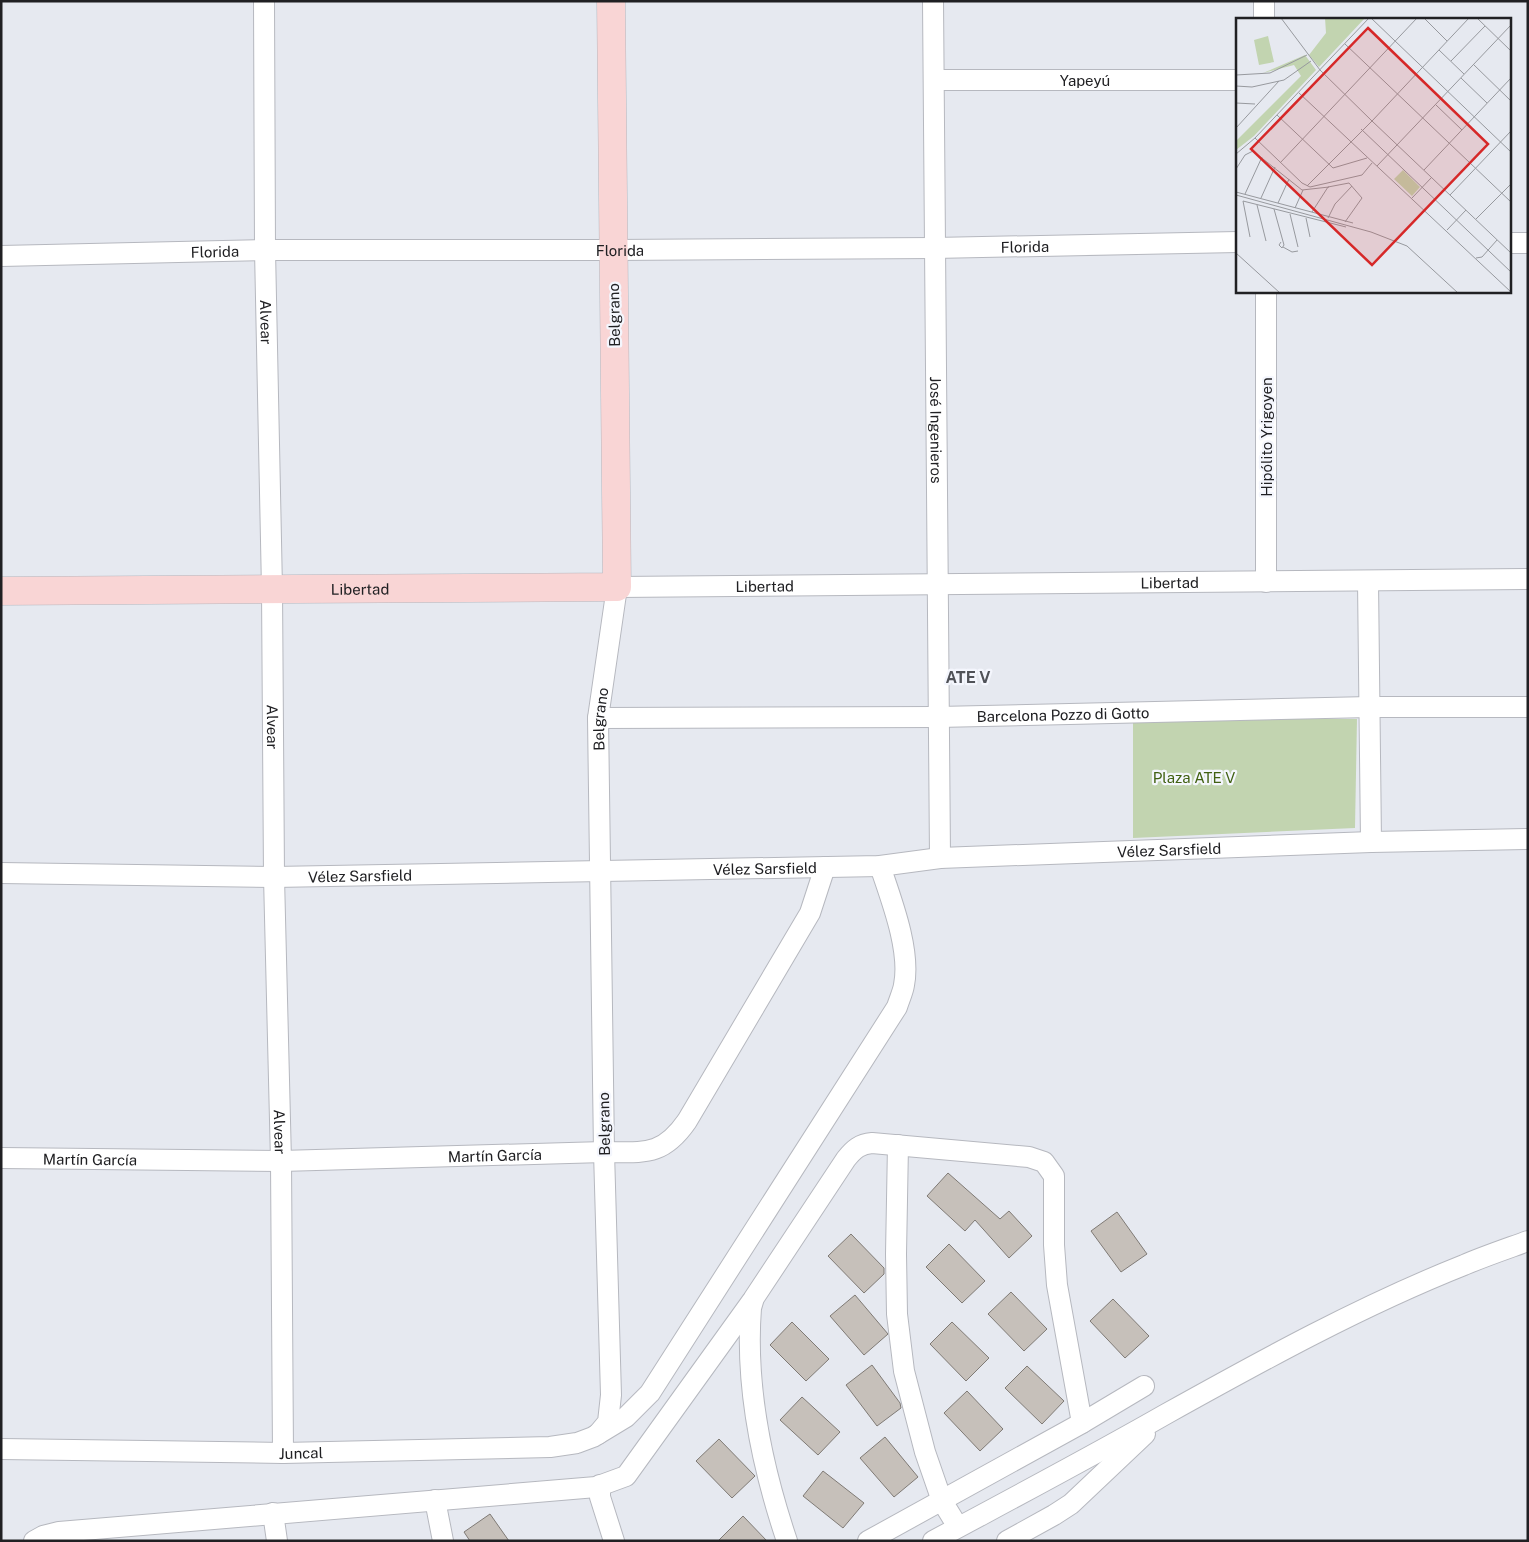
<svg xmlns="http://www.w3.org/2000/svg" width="1529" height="1542" font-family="'Public Sans',sans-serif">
<rect width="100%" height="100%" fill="#e6e9f0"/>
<path fill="#c2d4b0" d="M1133,719H1357L1355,828L1133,838Z"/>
<g fill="#c6c0ba" stroke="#7f7a75">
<path d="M948,1173L1000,1219L1009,1211L1032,1236L1009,1258L975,1220L965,1231L927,1196Z"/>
<path d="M1117,1212L1147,1254L1121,1272L1091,1231Z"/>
<path d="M851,1234L884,1268V1274L864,1293L828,1256Z"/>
<path d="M949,1244L985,1281L962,1303L926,1267Z"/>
<path d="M1011,1292L1047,1329L1024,1351L988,1314Z"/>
<path d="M855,1295L888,1334L864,1355L830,1316Z"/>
<path d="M1113,1299L1149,1336L1125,1358L1090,1321Z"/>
<path d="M792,1322L829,1359L806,1381L770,1345Z"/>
<path d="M952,1322L989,1358L966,1381L930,1344Z"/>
<path d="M872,1365L900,1403L901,1408L877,1426L846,1385Z"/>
<path d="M1027,1366L1064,1401L1042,1424L1005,1388Z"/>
<path d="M967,1391L1003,1429L980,1451L944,1413Z"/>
<path d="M802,1397L840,1432L818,1455L780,1420Z"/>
<path d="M885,1437L918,1477L894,1497L860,1458Z"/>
<path d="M719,1439L755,1476L732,1498L696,1461Z"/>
<path d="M823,1471L864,1503L843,1528L803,1496Z"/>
<path d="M490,1514L509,1541H470L464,1532Z"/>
<path d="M743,1516L767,1541H718Z"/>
</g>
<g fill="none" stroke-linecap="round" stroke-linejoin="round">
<g stroke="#b6b8bf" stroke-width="22">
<g id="street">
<path id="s1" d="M264,1L265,250L272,589L274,877L281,1161L283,1453"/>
<path id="s2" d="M933,1L940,858"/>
<path d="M1264,1V19"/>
<path id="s3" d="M934,80H1238"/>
<path d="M1510,243H1528"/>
<path id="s4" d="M1,256L265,250H613L934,248L1238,242"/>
<path d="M1266,291V582"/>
<path d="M1368,581L1371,842"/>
<path id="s5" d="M598,718L938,717L1370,707H1528"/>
<path id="s6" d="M1,873L274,877L880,866L940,858L1371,842L1528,839"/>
<path d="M898,1145L896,1254L897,1314L904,1371L925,1452L942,1501L958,1527"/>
<path id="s7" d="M1,1158L281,1161L604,1152C644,1152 662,1157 687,1121L810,913L825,867"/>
<path id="s8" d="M598,1434L608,1422L611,1395L604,1152L598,718L617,587L1528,579"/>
<path id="s9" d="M1,1449L283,1453L550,1447L577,1443L593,1437L626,1417L650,1393L897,1007C899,1000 903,992 904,985C911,950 891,899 880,866"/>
<path d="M600,1485V1497L614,1541"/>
<path d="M435,1500L443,1541"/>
<path d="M273,1513L277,1541"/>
<path d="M34,1541L43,1536L59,1532L596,1487L626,1476L752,1301"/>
<path d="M787,1541C762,1467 745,1386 751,1308L754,1298L846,1159C854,1149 860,1144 872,1143L1029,1157L1044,1162L1054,1176V1245L1057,1285L1082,1423"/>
<path d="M868,1541L1082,1423L1144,1386"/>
<path d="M933,1541C1011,1499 1089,1458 1166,1414C1263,1360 1361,1306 1464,1265C1485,1256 1506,1249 1528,1241"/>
<path d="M1007,1541L1054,1515L1071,1504L1145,1434"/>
</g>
</g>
<g stroke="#b6b8bf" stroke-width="29">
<g id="secondary">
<path id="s10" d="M1,591L617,587L611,1"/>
</g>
</g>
<use href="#street" stroke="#fff" stroke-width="20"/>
<use href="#secondary" stroke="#f9d5d5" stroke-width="28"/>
</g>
<g text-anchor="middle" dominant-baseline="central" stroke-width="4.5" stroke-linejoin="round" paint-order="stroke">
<g font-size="15" fill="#202023" stroke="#f4f6fd">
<text stroke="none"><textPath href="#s3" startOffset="151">Yapeyú</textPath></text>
<text stroke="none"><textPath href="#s4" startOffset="1024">Florida</textPath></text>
<text stroke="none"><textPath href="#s4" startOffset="619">Florida</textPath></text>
<text stroke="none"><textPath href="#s4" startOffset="214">Florida</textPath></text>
<text transform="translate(614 315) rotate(-91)">Belgrano</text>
<text stroke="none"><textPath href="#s1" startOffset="321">Alvear</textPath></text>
<text stroke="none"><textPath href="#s2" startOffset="429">José Ingenieros</textPath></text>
<text transform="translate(1266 437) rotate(-90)">Hipólito Yrigoyen</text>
<text stroke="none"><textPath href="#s8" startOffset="1405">Libertad</textPath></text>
<text stroke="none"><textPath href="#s8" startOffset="1000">Libertad</textPath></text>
<text stroke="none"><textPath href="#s10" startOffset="359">Libertad</textPath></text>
<text stroke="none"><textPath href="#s5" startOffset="465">Barcelona Pozzo di Gotto</textPath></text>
<text stroke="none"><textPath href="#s8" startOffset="719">Belgrano</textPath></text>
<text stroke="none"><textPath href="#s1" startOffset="726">Alvear</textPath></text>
<text stroke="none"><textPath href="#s6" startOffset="1169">Vélez Sarsfield</textPath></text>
<text stroke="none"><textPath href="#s6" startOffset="764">Vélez Sarsfield</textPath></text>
<text stroke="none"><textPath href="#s6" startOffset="359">Vélez Sarsfield</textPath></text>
<text transform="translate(604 1124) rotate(-91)">Belgrano</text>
<text stroke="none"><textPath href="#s1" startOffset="1131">Alvear</textPath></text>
<text stroke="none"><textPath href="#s7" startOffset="494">Martín García</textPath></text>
<text stroke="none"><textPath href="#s7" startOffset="89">Martín García</textPath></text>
<text stroke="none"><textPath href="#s9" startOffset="300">Juncal</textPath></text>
</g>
<g font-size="15" fill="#416112" stroke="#f4f6fd">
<text x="1194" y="777">Plaza ATE V</text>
</g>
<g font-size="16" font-weight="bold" fill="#505258" stroke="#f4f6fd">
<text x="968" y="677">ATE V</text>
</g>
</g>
<g transform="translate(1236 18)">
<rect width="275" height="275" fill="#e6e9f0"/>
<path d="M89,0H129L83,49L73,37L90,15ZM32,18L38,44L23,47L18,22ZM69,37L80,52L18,118L0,132V123L65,58L58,47L27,55ZM167,152L184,169L176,178L158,161Z" fill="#c2d4b0"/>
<path fill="none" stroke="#97999e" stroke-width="1" d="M45,0L84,52M135,0L275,134M188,0L211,23M241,0L275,33M109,26L275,184M203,32L228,56M215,43L249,8M237,46L275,83M84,52L136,103L233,0M0,57L34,55L71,37M225,60L251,85M0,68L16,69L48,62L75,43M63,75L275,274M0,85L19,86M200,87L226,112M41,97L97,150L131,140M0,110L43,63M125,111L275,254M19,120L66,165L74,169L126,157L136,145M0,136L19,120L133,0M44,145L181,0M141,148L275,7M0,151L9,137L17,133L66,172L93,169M188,152L275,60M71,168L136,103L275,235M0,174L117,205M9,176L26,139M0,177L135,214L171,228L222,275M214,177L275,113M25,180L39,149M176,180L196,159M42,185L53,161M21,187L30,223M59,190L67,172M38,191L48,227L46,230L43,227L45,224M76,194L92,169L113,165L126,180L109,204M54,196L62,229M70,200L74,219M92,200L99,186L116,168M240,201L275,166M211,212L230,192M14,219L7,183L110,209M47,229L56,234L62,233M0,235L44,275M240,240L246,239L261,222"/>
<path fill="#d62828" fill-opacity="0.15" stroke="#d62828" stroke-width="2.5" d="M132,10L252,126L136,247L15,131Z"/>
<rect width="275" height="275" fill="none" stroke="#202023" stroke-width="2.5"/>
</g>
<rect width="1529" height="1542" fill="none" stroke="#202023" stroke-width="5"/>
</svg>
